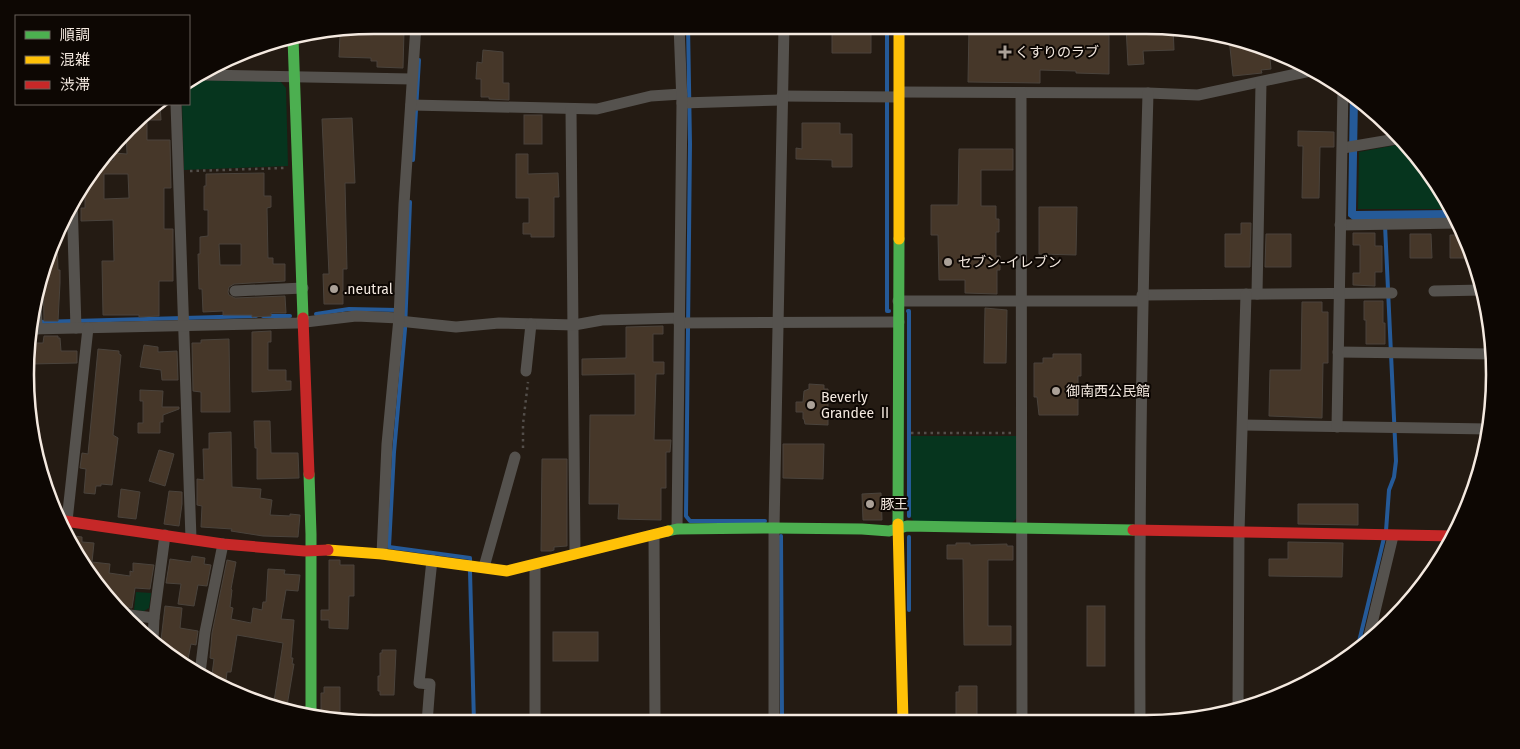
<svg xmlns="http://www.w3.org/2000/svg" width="1520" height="749" font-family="'Fira Sans','Noto Sans JP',sans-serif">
<rect width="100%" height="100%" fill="#241b13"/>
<g fill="#06351e">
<path d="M195,80L280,81L286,88L288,166L184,170L182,104H189V83Z"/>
<path d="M1407,143L1448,199L1452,209H1358L1359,152Z"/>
<path d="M911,436H1017V518L1011,524L914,522L911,517Z"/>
<path d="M136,592L151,593L149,608L144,611L134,610Z"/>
</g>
<path fill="#255a98" d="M1350,92L1358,97L1356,211L1453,210L1457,218L1354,221L1348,216Z"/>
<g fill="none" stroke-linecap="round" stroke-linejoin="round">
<g stroke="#255a98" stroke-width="4">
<path d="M688,25L690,144L686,516L690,521H765"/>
<path d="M887,25V311H889"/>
<path d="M413,160L419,60"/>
<path d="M410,202L405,329L394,452L389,547L470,558V561"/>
<path d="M1385,225L1396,461L1394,477L1389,490L1386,531"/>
<path d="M908,311H909V516"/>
<path d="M316,314L349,309L398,310"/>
<path d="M263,316H290"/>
<path d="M38,322L256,316"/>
<path d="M781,536L782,722"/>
<path d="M909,537V610"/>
<path d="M470,571L474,723"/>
<path d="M1357,650L1384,538"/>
</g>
</g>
<g fill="#463729" stroke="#4a433c" fill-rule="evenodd">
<path d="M969,26H1041V34L1109,35V74L1076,73V71L1040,70V83L968,82Z"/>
<path d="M1126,26H1173L1174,50L1143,51L1144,64L1128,65Z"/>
<path d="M363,27V30L404,31L403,68L377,67V61H371V58L339,57L340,35H344V30Z"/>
<path d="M832,29H845V33H871V53H832Z"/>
<path d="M1236,37L1269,49L1271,69L1261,70L1262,73L1233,76L1229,38Z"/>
<path d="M483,50L503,52V83H509V100L489,99V97H481V79H476L477,62L482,63Z"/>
<path d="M155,104H160L161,120H147V140H170L171,188H164V229H173V281H159V316L139,317V315H103L102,261H114L113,220L81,221V208H85V182L104,155V160H114V153L127,154L126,130ZM104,174H128L129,198L104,199Z"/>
<rect x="524" y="115" width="18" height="29"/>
<path d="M352,118L355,183H345L347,269H343V304H324L323,274H329L322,119Z"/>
<path d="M802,123H840V134H852V167H832V160L796,159V148L802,149Z"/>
<path d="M1298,131L1334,132V147H1320L1319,198H1302L1303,146H1298Z"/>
<path d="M959,149H1013V170H981V206H996V219H999V232H996V256H1000V270H997V294L965,293V280H939L938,235H931V205H958Z"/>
<path d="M516,154H528V174L558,173L559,197H554V237H531V234H523V223H529V198H516Z"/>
<path d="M264,173V196H271V207L267,208L268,258H273V264H285V281L234,284L229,287L228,292L229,295L235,298L285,296L286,313H271V316L252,317V315H223V311L203,312L202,289H199L198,254H200V237L208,236V210H204V186H206V174ZM219,244H241V265H220Z"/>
<path d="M1039,207H1077L1076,255L1039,254Z"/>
<path d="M1241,223H1251L1250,267H1225V234H1241Z"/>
<path d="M1353,233H1375V246H1382V272H1375V286L1353,285V273H1360V245H1353Z"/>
<path d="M1266,234H1291V267H1265Z"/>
<path d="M1410,234H1431L1432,258H1410Z"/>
<path d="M1450,235H1464L1472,252V258H1450Z"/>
<path d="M57,240L58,270H60V283L58,321H44L43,276Z"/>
<path d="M1364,301H1383V323H1385V344H1366V320H1364Z"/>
<path d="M1302,302H1322V312H1328V363H1323L1322,418L1269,416L1270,370H1301Z"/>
<path d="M985,308L1007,310L1006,363H984Z"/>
<path d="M663,326V334H653V362H664V374H656L654,440H671L670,452H666V488H661V520L618,519L619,504H589L590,415H635V374L582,375V359L626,358V327Z"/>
<path d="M271,331V342H268V370H286V381H291V390L252,392V332Z"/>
<path d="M44,336H58V338H60L61,351H77V363L31,364V343H43Z"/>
<path d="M229,339L230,412H201V392L193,391L192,343H201V340Z"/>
<path d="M144,345L158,347V352L177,351L178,380H162L161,370L140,367Z"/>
<path d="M98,349L119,351V354L121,355L113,435L118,438L112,485L101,484V486H96L95,494L84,493L86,469L80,468L82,453L88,454Z"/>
<path d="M1053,354H1081V376H1078V415H1039L1037,397H1034V363H1043V358H1053Z"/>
<path d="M809,384L824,385V389H828V425L805,424L804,419H803V412H796V402H803L804,391L809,389Z"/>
<path d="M140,390L163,391L162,407H179V409L163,415V422H160V433H138V423H143V401H140Z"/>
<path d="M254,421H270L271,453H298L299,478L257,479V448H255Z"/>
<path d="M231,432L232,487L261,489L260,498L272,500L270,515L290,516V514L300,515L298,537L263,536L231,531L232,529L201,527L202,506L197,505V479L204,480L203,449H209V433Z"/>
<path d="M783,444H824L823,479L783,478Z"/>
<path d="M159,450L174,454L165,486L149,481Z"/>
<path d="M542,459H567V546L554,547V550L551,551H541Z"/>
<path d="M121,489L140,492L136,519L118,517Z"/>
<path d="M169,491L182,492V504L179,526L164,524Z"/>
<path d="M881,493L882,520H863L862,494Z"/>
<path d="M1298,504H1358V525L1298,524Z"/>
<path d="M66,535L82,537V542L94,543L92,562L110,564L109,573L130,576V571L133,572V563L154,565L150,589L135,588L132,608L117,607Z"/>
<path d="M1288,542L1343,543L1342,577L1269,576V559H1288Z"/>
<path d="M956,543H970V545L1007,544V546H1013V560H988V626H1011V645H964L963,559H947V545H956Z"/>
<path d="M192,556L205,558L204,564L211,565L207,586L198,585L194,606L178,604L181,584L166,583L170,559L191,562Z"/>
<path d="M227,560L236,562L231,589L232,590L230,607L233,608L231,619L251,623L253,608L262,610L263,602H266L268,569L285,570L284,574L300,575L298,591L286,590L281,619L294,620L291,658H293L292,664H294L286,712L273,708L283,643L237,635L231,672H227L225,690L211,682L214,659L210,658L212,633Z"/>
<path d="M329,560H340V565H354V596H349L348,629L329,628V620H321V610H329Z"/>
<path d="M165,606L182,608L180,628L198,631L196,645L191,644L187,664L163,647L164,641L161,640Z"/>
<rect x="1087" y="606" width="18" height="60"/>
<rect x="553" y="632" width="45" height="29"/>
<path d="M382,650H396L394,695H380V691H378V676H380V653H382Z"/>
<path d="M959,686H977V720H956V692H959Z"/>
<path d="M324,687H340V721L321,718V693H324Z"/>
</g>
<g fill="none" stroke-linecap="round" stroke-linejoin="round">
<g stroke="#534e4a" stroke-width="2.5" stroke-dasharray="2.5 4" stroke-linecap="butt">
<path d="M190,171L284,168"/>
<path d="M911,433H1011"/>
<path d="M523,448V424L528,382"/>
</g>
<g stroke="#55524e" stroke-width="11">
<path d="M204,75L412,79"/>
<path d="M899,92L1148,93L1198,95L1315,70"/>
<path d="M1021,93L1022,721"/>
<path d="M782,96L898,97"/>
<path d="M682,103L782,100"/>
<path d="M176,104L191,539"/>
<path d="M411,105L597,109L651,96L682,94"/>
<path d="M571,109L575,554"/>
<path d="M1343,148L1402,138"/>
<path d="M72,199L76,328"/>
<path d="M1340,225L1459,223"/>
<path d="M235,291L303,288"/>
<path d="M1434,291L1483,290"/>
<path d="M36,294L37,329"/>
<path d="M1257,294L1261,83"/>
<path d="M1142,295L1392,293"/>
<path d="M898,301H1142"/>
<path d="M399,321L456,327L499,323L574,325L602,320L679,318"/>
<path d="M679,323L899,322"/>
<path d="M31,329L297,323L356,316L399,318"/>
<path d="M1338,352L1493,354"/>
<path d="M526,371L531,324"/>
<path d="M1243,425L1489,429"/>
<path d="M1337,427L1343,88"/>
<path d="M67,521L88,328"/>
<path d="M677,529L682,103L679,25"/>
<path d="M654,535L655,722"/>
<path d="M382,554L387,444L399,318L404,204L416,25"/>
<path d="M484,567L515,457"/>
<path d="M122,614L154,618"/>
<path d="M153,640L154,618L165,535"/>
<path d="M1368,640L1393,536"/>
<path d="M200,673L205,632L223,544"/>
<path d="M1238,708L1239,532L1246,294"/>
<path d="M1140,721C1139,511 1142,302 1148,93"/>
<path d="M774,722V528L784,25"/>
<path d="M427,723L430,684L419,683L432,560"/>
<path d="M535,723V565"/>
</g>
<g stroke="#4caf50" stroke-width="11">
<path d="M293,38L303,318"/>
<path d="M309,474L311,534V717"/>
<path d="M898,524L899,239"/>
<path d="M668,531L677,529L774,528L862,529L889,531L907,526L1133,530"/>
</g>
<g stroke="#ffc107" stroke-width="11">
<path d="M899,239V25"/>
<path d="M898,524L903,722"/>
<path d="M328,550L382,554L507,571L668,531"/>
</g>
<g stroke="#c62828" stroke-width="11">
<path d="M303,318L309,474"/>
<path d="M58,520L223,544L305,551L328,550"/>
<path d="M1133,530L1454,536"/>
</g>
</g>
<g fill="#aba198" stroke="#0d0703" stroke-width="2">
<path d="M1002.5 44.5h5v5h5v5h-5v5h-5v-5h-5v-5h5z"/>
<circle cx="948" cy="262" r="5"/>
<circle cx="334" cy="289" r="5"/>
<circle cx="1056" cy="391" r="5"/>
<circle cx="811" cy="405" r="5"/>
<circle cx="870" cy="504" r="5"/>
</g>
<g text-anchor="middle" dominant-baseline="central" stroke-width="4" stroke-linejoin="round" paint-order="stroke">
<g font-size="14" fill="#f4e9e0" stroke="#0d0703" text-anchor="start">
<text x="1015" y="52">くすりのラブ</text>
<text x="958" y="262">セブン-イレブン</text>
<text x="344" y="289">.neutral</text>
<text x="1066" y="391">御南西公民館</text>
<text x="821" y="397">Beverly<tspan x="821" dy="16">Grandee Ⅱ</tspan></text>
<text x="880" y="504">豚王</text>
</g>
</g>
<path d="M0 0H1520V749H0ZM374 34H1146A340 340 0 0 1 1486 374V375A340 340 0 0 1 1146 715H374A340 340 0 0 1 34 375V374A340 340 0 0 1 374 34Z" fill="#0d0703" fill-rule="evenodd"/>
<path fill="none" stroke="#f4e9e0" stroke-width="2.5" d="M374 34H1146A340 340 0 0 1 1486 374V375A340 340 0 0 1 1146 715H374A340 340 0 0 1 34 375V374A340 340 0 0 1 374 34Z"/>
<rect x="15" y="15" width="175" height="90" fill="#0d0703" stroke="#69615b"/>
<rect x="25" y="31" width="25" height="8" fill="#4caf50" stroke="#69615b"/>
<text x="60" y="40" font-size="15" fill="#f4e9e0">順調</text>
<rect x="25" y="56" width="25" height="8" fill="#ffc107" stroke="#69615b"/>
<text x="60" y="65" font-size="15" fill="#f4e9e0">混雑</text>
<rect x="25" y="81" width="25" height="8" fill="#c62828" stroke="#69615b"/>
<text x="60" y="90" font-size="15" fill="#f4e9e0">渋滞</text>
</svg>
